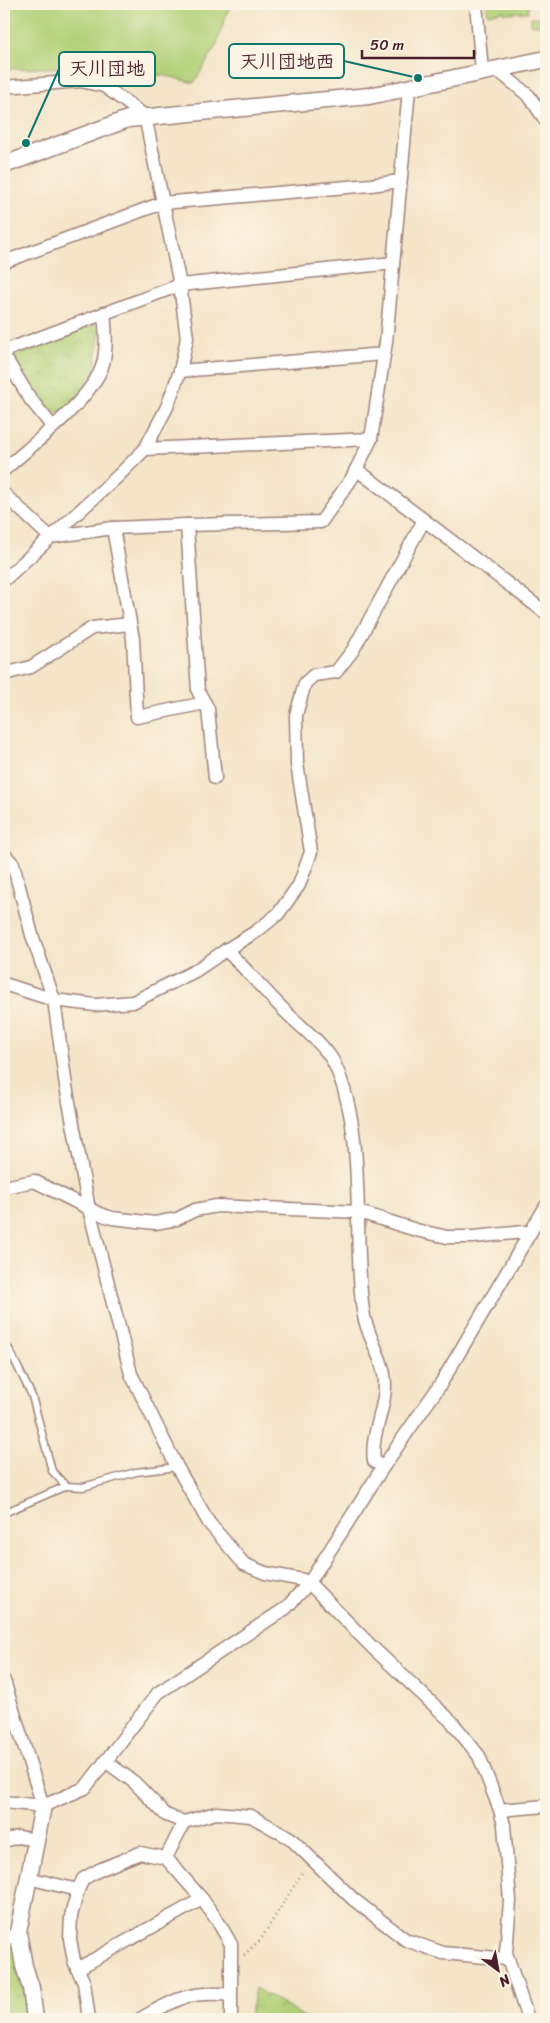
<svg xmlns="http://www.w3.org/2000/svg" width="550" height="2023" font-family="Sriracha,'Klee One',sans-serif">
<defs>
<pattern id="park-crowns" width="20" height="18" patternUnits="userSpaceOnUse" patternTransform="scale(1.25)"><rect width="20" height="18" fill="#b1d077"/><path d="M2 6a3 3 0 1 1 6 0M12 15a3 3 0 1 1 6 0" fill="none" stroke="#9ab267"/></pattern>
</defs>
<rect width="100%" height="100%" fill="#fcf5e5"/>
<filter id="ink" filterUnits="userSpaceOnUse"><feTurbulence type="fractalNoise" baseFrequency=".02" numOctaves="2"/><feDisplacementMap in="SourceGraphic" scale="10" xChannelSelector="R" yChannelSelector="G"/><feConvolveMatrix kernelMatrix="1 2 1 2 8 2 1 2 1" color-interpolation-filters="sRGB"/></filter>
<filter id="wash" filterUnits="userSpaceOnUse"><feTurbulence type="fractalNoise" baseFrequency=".0096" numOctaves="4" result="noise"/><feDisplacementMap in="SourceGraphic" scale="20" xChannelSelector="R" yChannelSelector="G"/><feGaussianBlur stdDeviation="1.12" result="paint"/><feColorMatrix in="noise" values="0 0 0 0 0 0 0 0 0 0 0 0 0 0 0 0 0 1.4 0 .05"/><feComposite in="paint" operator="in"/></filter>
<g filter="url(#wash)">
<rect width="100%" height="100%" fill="#f4e4c8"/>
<g fill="#b1d077" stroke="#7e7851">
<path d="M4,4H230L216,46L194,83L167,76L87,67L4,69Z"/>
<path d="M486,4H528V12L504,13L503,11L488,14Z"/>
<path d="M541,4H546V50H544L542,25H531V18L541,17Z"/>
</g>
<g fill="url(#park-crowns)" stroke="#7e7851">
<path d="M95,324L100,329L95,369L82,390L66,409L50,416L33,396L12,363L15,356Z"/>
<path d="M16,1938L29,2019H4V1945Z"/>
<path d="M255,1988L308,2019H249Z"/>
</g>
</g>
<g filter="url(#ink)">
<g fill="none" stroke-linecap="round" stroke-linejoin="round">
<g stroke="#9f827a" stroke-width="9">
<g id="service">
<path d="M4,1350L9,1349L32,1396L52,1471L66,1486L83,1487L136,1472L177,1467"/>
<path d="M4,1513L66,1486"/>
</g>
</g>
<g stroke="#9f827a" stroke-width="15">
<g id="minor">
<path d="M476,4L482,71"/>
<path d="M495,68L529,96L546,121"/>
<path d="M4,87L81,81L104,86L145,116L180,285L187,338L180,371L167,407L145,449L118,476L4,580"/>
<path d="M4,262L162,203L371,185L400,181"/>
<path d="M4,351L180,285L393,263"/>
<path d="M4,356L31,400L52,426"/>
<path d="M180,371L384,354"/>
<path d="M145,449L371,439"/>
<path d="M4,470C34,443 80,409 99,374C108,357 106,332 104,313"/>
<path d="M4,494L50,537L113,528L187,525L321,522L352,478L371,439L386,342L409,89"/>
<path d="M424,520L546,613"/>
<path d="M187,525L198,691L208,709L215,778"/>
<path d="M113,528L133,639L137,717L205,703"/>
<path d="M4,674L31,667L92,628L130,624"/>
<path d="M4,854L13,864L32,935L54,1000L95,1005L133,1002L195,971L226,950C245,968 262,988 281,1007C297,1025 325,1043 335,1065C368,1138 352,1232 363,1311C366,1335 384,1358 385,1383C386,1410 370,1434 374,1461L383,1467"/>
<path d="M226,950L257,931L278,914L299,885L311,852L297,764L296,715L305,683L314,675L336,672L353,650L424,520L356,469"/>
<path d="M4,984L54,1000L66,1086L89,1209L131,1374L177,1467L209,1523L244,1564L265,1573L303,1580L309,1583L372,1647L452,1722L479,1756L500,1810L504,1825L510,1901L506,1953L528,2019"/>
<path d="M4,1187L34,1181L100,1214L112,1218L155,1223L177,1219L195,1210L217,1206L359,1212L416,1230L447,1237H474L524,1232L529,1233"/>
<path d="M4,1681L43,1806"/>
<path d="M105,1761L134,1782L166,1815L184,1822L216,1813L251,1816L290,1838L353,1899L406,1940L443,1953L507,1959"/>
<path d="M4,1802L43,1806L85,1788L158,1693L286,1608L309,1583L383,1467L440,1385L546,1206"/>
<path d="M500,1810L546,1806"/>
<path d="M4,1841L18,1837L36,1840"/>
<path d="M166,1858L184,1822"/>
<path d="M28,1878L78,1890"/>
<path d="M4,1941L18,1932"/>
<path d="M77,1969L202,1899"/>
<path d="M89,2019L84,1983L74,1961L70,1939L71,1916L78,1890L83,1879L99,1870L140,1853L166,1858L202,1899L217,1920L231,1944V2019"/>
<path d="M140,2019C174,2000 190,1990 230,1995"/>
</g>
</g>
<g stroke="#9f827a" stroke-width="19">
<g id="tertiary">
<path d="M4,165L128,119L369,96L546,59"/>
<path d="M35,2019L31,1988L24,1966L18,1932L43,1806"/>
</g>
</g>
<path stroke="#9f827a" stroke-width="2.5" stroke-dasharray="1 4" stroke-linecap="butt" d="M244,1955L261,1939L304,1870"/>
<use href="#service" stroke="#fff" stroke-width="6"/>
<use href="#minor" stroke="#fff" stroke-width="12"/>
<use href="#tertiary" stroke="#fff" stroke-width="16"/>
</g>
</g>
<path fill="none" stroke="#0f766e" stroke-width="2" d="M418 78L344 61M26 143L59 69"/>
<g fill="#0f766e" stroke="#fcf5e5" stroke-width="2">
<circle cx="418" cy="78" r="5"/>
<circle cx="26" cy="143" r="5"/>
</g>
<g fill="#fcf5e5" stroke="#0f766e" stroke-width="2">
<rect x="229" y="44" width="115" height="34" rx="5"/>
<rect x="59" y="52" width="96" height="34" rx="5"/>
</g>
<g font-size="19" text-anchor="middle" font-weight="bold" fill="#4a1f2b">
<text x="287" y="68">天川団地西</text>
<text x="107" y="75">天川団地</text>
</g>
<rect width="550" height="2023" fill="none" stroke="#fcf5e5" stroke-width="20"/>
<g transform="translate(498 1970) rotate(148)" stroke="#fcf5e5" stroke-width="4" paint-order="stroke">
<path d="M0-4L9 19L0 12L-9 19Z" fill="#4a1f2b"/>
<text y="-8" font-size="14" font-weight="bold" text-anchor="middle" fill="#4a1f2b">N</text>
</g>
<path d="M362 50v8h112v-8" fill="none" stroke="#4a1f2b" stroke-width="2.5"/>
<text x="370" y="50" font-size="15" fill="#4a1f2b" stroke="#fcf5e5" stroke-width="4" paint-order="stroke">50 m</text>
</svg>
